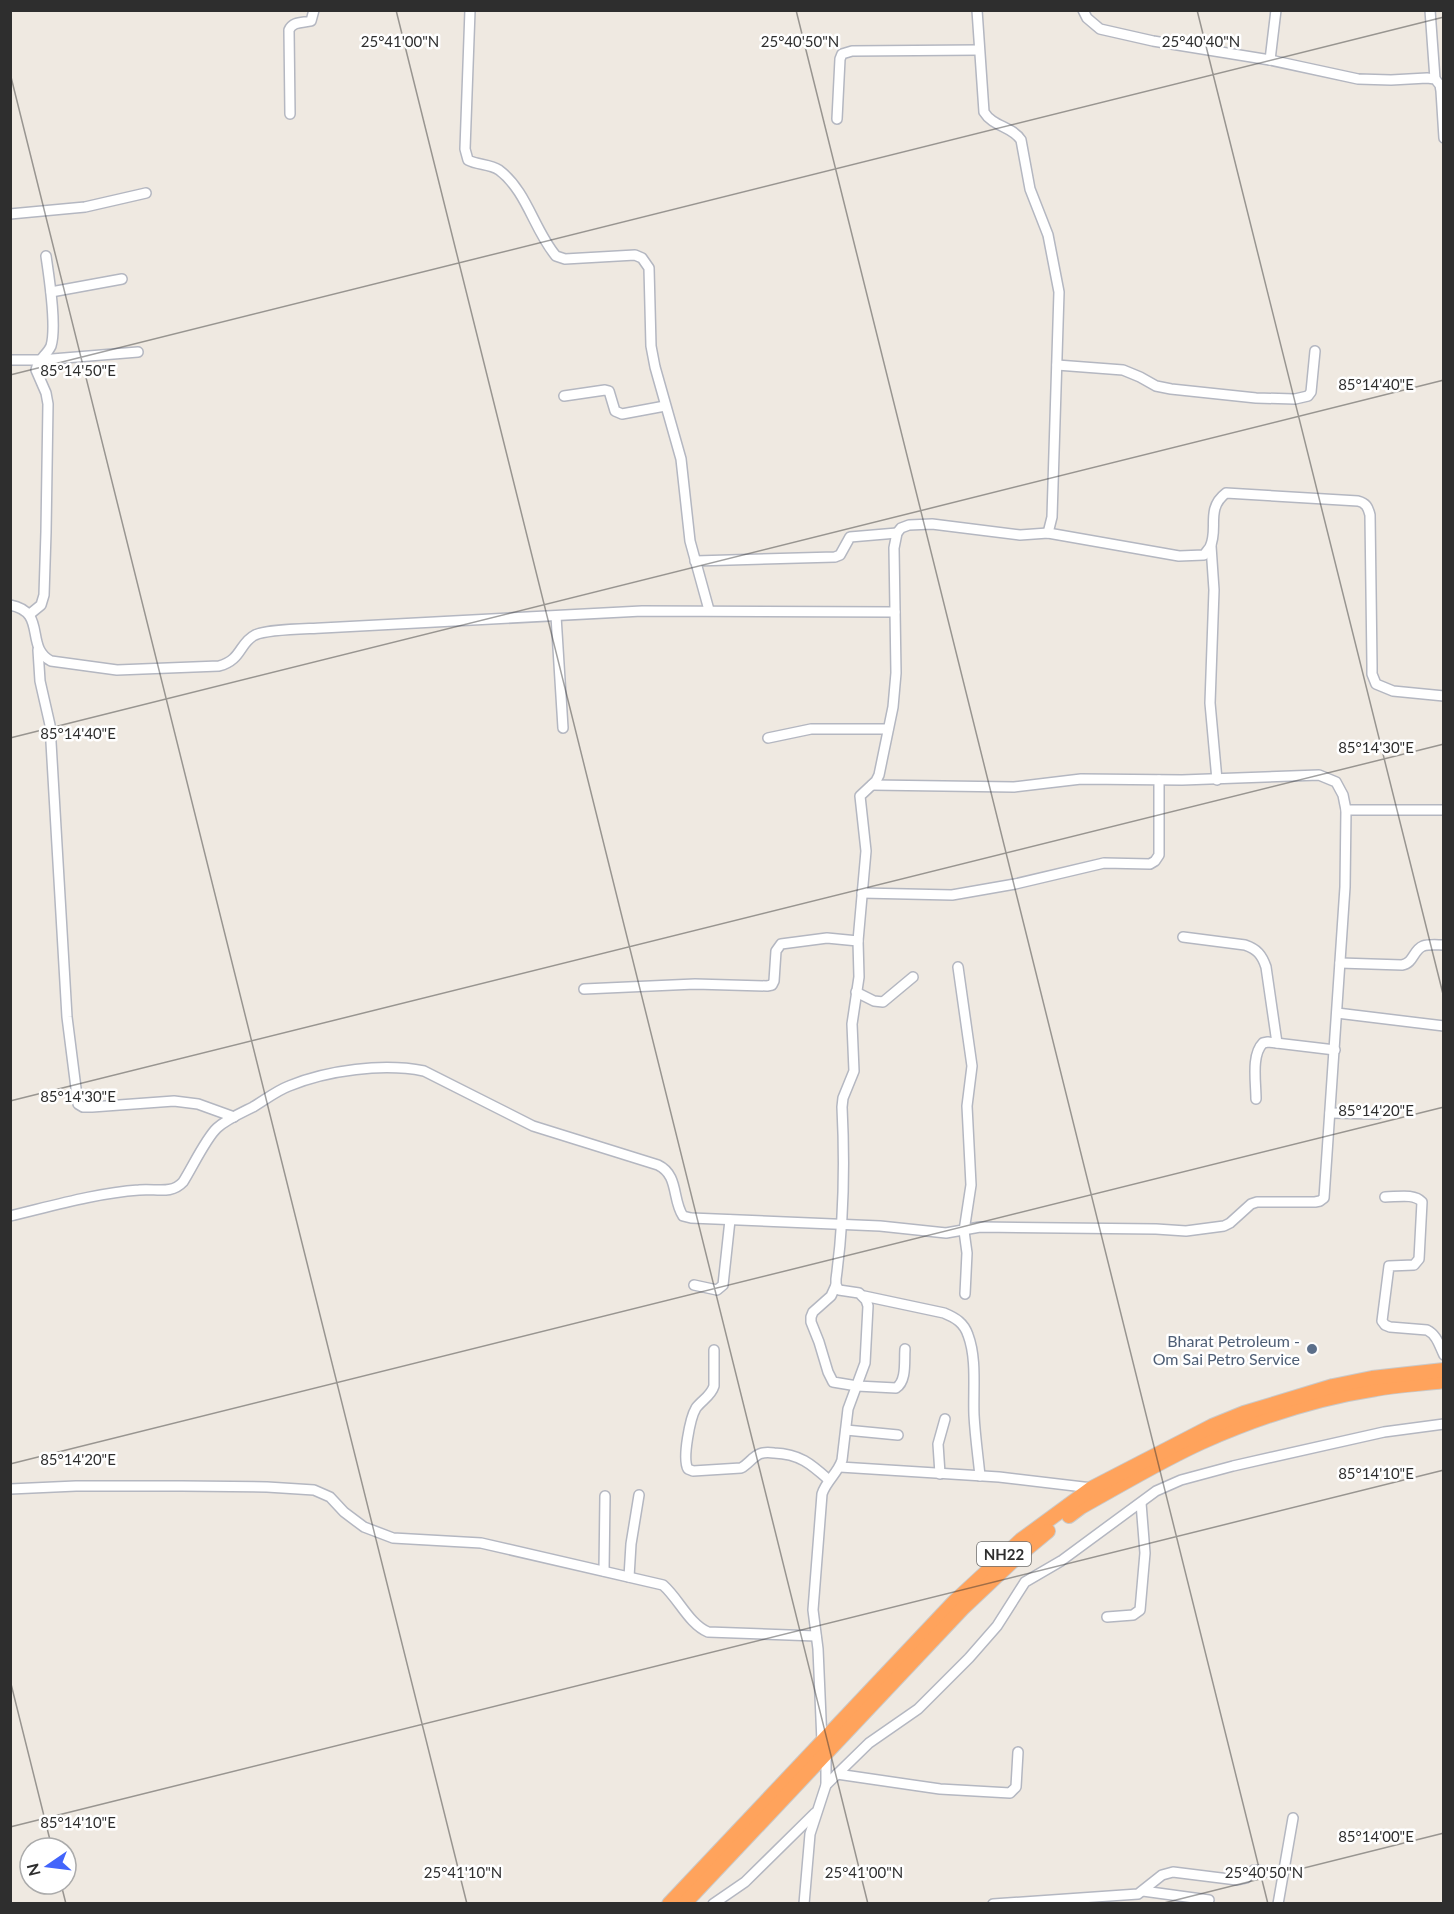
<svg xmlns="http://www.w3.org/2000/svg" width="1454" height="1914" font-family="Lato,sans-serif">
<rect width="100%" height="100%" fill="#efe9e1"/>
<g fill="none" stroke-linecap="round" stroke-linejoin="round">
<g stroke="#b4b7c1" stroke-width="12">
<g id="minor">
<path d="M470,10L465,149L468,160C477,165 490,164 499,170C527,191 534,230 556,256L565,259L635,255L642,258L649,268L651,346L655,367L681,459L690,541L709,610"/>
<path d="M977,10L984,112C993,127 1012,126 1021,140L1030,189L1048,235L1059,292L1052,517L1048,533"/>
<path d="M1083,10L1087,18L1100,29L1153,41L1270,60L1358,79L1391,80L1427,78L1435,79L1440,85L1441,91L1444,138"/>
<path d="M1430,10L1435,79"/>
<path d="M1270,60L1276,10"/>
<path d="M290,114L289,30C293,21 303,23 311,21L314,10"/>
<path d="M837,119L840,59L842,54L852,51L979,50"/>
<path d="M10,214L85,207L146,193"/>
<path d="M51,292L122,279"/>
<path d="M10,360H40L138,352"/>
<path d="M1057,365L1123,370L1140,377L1156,386L1171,389L1256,398L1295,399L1308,396L1311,392L1315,351"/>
<path d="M564,396L605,390L609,391L615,411L622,414L665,406"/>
<path d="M1211,546L1214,590L1210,703L1217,780"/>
<path d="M695,561L835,557L840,555L850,537L897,533"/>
<path d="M10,605C48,612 24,647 51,661L117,670L219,666C242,660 239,643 255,635C268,629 306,629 322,628L642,611L895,612"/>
<path d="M30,614L41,605L44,595L46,532L48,404L46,393L36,370C38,359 47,355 51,346C57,326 49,277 46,256"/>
<path d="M556,616L563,728"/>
<path d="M38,650L40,681L50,725L67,1017L78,1104L83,1107H92L174,1101L198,1104L234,1117"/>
<path d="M768,738L811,729H888"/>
<path d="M1346,810H1444"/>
<path d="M862,893L952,895L1015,884L1104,863L1150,864L1155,861L1159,855V780"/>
<path d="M1183,937L1245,945C1257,949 1262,955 1266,967L1277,1043"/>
<path d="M1340,963L1402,965C1414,963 1413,950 1423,946C1429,944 1437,945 1444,945"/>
<path d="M958,967L972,1066L967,1106L971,1185L964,1231L967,1253L965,1294"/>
<path d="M584,989L695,984L767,986L772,985L774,981L776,951L781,944L827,938L858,941"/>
<path d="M856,992L874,1001L883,1002L913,977"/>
<path d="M1337,1013L1444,1026"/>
<path d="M1256,1099C1256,1082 1251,1055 1263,1043L1268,1042L1335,1050"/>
<path d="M1330,1113L1378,1114"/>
<path d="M1385,1197C1397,1197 1414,1193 1422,1202L1419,1259L1414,1265L1389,1266L1382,1321L1385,1325L1390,1327L1427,1330C1437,1335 1439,1345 1444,1355"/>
<path d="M10,1216C52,1206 96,1193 139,1190C155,1188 171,1195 183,1182C192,1168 206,1138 217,1128C227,1119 241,1113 253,1107C265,1100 276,1091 289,1086C328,1070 383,1063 424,1071L533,1126L658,1165C679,1175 672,1200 683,1216L691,1218L880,1226L946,1233L980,1227L1156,1229L1186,1231L1224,1226L1230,1223L1251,1204L1257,1202H1315L1320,1201L1324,1198L1345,887L1346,810L1343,795L1336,782L1319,775L1182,780L1081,779L1014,787L872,785"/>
<path d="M694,1285L717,1290L723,1285L730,1220"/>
<path d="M836,1285L831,1296L813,1312L811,1317V1322L819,1342L828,1372L833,1382L857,1386L896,1388C907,1381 904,1361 905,1349"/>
<path d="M864,1296L944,1313C956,1318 964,1323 968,1335C977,1359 973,1389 974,1415C975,1435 978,1456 980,1476"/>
<path d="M714,1350V1386C711,1396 702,1400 696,1408C690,1418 682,1459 688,1469L693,1471L741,1468C747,1465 750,1460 756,1456C761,1452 768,1452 774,1453C800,1454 811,1464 829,1480"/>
<path d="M846,1430L898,1435"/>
<path d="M840,1467L999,1477L1092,1488"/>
<path d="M940,1474L938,1444L945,1419"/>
<path d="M10,1489L76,1486H182L267,1487L314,1490L330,1497L344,1512L364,1527L393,1538L481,1543L663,1585C679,1599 689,1624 708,1632L816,1636"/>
<path d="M604,1571L605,1496"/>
<path d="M629,1577L631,1544L639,1495"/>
<path d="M1107,1617L1133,1615L1140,1610L1145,1553L1141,1503"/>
<path d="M822,1742L818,1649L813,1610L822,1494C826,1481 838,1473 842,1460L848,1409L865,1363L868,1306L866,1300L859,1293L839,1290L836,1285V1279C844,1221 845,1166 842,1107L843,1098L854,1071L852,1024L859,977L858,941L866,851L860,796L876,781L879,775L893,707L896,673L894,548L897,533L901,528L909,525L932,524L1020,535L1048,533L1179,556L1204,555C1206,552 1208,550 1210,547C1219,529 1205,509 1226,493L1358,501C1366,503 1368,507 1370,515L1372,665V674L1376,684L1393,691L1444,696"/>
<path d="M837,1774L940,1789L1010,1793L1016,1787L1018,1752"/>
<path d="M826,1785L869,1743L918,1709L969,1658L997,1626L1025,1582L1061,1561L1156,1491L1181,1480L1233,1466L1384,1432L1444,1424"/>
<path d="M1143,1891L1209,1900"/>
<path d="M713,1904L745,1882L815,1813"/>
<path d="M804,1904L810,1834L826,1785V1753"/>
<path d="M993,1904L1138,1894L1162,1875L1173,1872L1237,1880L1246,1878L1254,1870L1283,1873"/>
<path d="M1278,1904L1293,1818"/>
</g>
</g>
<g stroke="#c9c9c9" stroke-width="16">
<g id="highway">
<path d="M1069,1516L1081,1507C1121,1485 1160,1461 1202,1442C1256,1418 1317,1398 1376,1389C1398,1385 1421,1384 1444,1381"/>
<path d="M669,1904L954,1602L1021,1540L1092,1488L1212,1426L1244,1413L1333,1386L1372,1378L1444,1370"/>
<path d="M684,1904L962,1609L1018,1556L1048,1531"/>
</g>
</g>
<use href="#minor" stroke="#fff" stroke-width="9"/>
<use href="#highway" stroke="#ffa35c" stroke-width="14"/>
</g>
<path fill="none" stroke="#2e2e2e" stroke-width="1.5" stroke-opacity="0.45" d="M396,10L868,1904M796,10L1268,1904M1197,10L1444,998M10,12L15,10M10,73L467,1904M10,375L1444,17M10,738L1444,380M10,1101L1444,744M10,1464L1444,1107M10,1680L52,1848M10,1827L1444,1470M61,1884L66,1904M1160,1904L1444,1833"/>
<circle fill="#5c6f8a" stroke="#fff" stroke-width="2" cx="1312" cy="1349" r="6"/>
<g text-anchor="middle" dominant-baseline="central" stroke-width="5" stroke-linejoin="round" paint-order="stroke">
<rect fill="#fff" stroke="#6d6d6d" stroke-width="1.5" x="977" y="1542" width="54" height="24" rx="4.5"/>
<g font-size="15" font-weight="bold" fill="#2e2e2e">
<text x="1004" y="1554">NH22</text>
</g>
<g font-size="16" fill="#4e5e75" stroke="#fff" text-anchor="end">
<text x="1300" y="1340">Bharat Petroleum -<tspan x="1300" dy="18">Om Sai Petro Service</tspan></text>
</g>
</g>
<g font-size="15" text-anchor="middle" fill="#2e2e2e" stroke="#fff" stroke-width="5" stroke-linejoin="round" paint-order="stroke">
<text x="400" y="47">25°41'00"N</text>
<text x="800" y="47">25°40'50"N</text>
<text x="1201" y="47">25°40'40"N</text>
<text x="78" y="376">85°14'50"E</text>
<text x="1376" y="390">85°14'40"E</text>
<text x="78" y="739">85°14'40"E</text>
<text x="1376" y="753">85°14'30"E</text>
<text x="78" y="1102">85°14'30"E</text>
<text x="1376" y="1116">85°14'20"E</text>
<text x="78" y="1465">85°14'20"E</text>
<text x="1376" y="1479">85°14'10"E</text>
<text x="78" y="1828">85°14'10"E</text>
<text x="1376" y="1842">85°14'00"E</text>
<text x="463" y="1878">25°41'10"N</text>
<text x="864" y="1878">25°41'00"N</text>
<text x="1264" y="1878">25°40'50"N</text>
</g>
<rect width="1454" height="1914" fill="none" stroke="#2e2e2e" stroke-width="24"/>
<g transform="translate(48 1866) rotate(256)"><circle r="28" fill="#ffffff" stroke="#ababab" stroke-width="1.5"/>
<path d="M0-4.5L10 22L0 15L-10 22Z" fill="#4264fb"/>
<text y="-9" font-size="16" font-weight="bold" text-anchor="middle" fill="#2e2e2e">N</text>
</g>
</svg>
